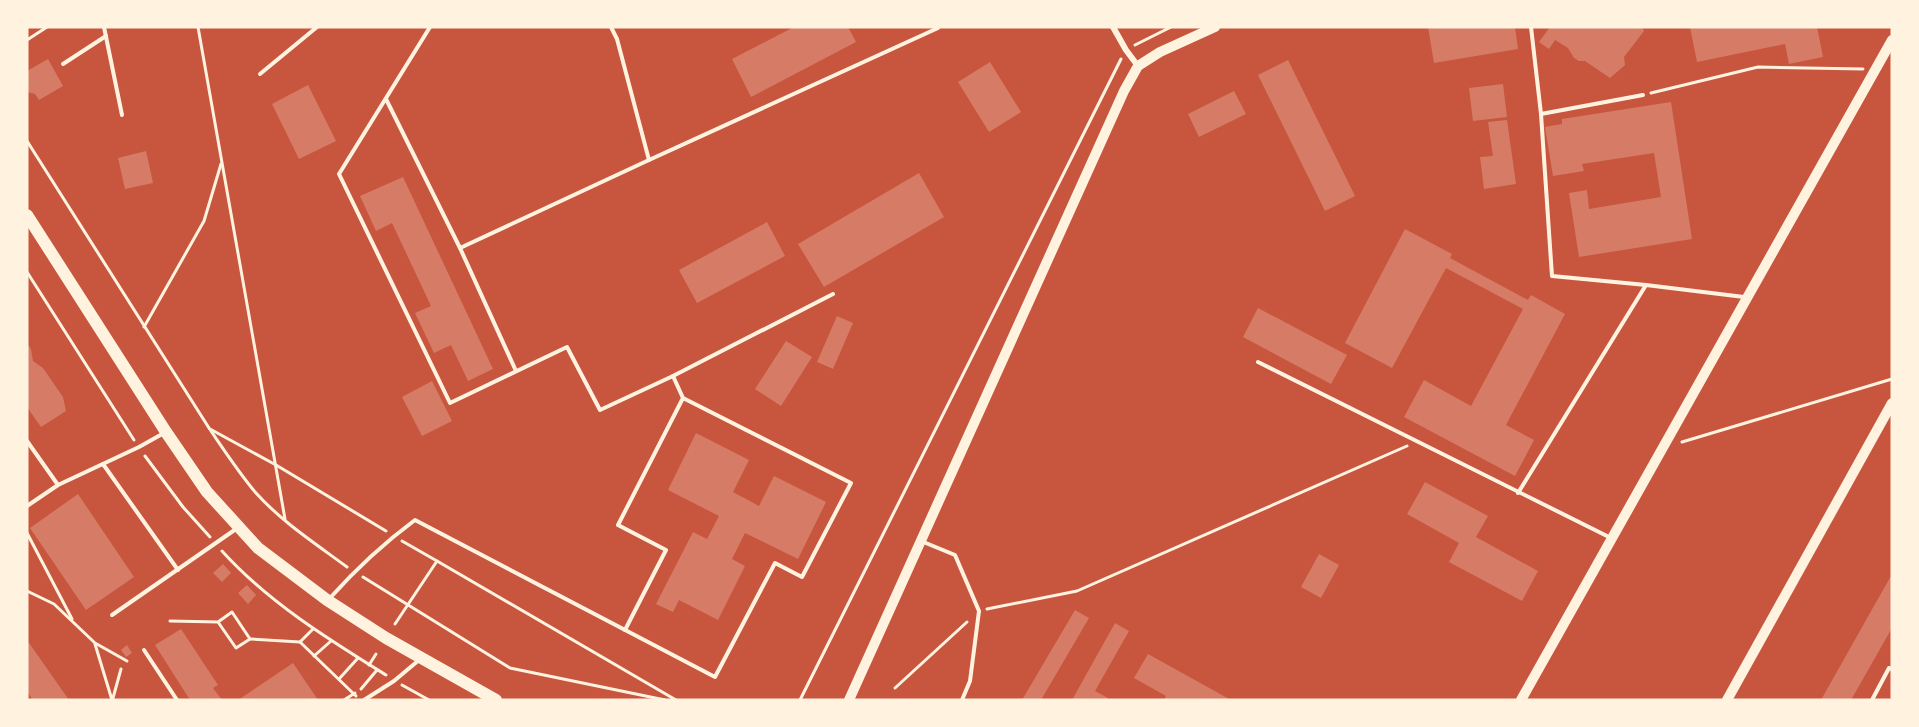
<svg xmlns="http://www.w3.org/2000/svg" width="1919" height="727" font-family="Roboto,sans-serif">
<rect width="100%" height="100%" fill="#c8553d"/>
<g fill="#d67c66">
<path d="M794,27H848L856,42L751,97L732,59Z"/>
<path d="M1428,27H1515L1518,49L1434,63Z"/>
<path d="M1550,27H1642L1644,31L1624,57L1625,65L1610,78L1585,61H1579L1574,58L1568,48L1555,40L1549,49L1539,42Z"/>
<path d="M1690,27H1817L1823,57L1789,64L1785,44L1697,62Z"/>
<path d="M48,59L63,86L39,100L35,94L27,92V71Z"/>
<path d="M1288,60L1355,196L1325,211L1258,75Z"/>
<path d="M990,62L1021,112L989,132L958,82Z"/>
<path d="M1503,84L1507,117L1473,121L1469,88Z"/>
<path d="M308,85L336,141L299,159L272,104Z"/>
<path d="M1234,91L1246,114L1199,137L1188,114Z"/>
<path d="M1671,102L1692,239L1579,257L1569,193L1587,190L1589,209L1661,197L1654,153L1582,164L1584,171L1553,176L1545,127L1562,124V119Z"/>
<path d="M1507,120L1516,184L1484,189L1480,157L1493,156L1488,122Z"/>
<path d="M146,151L153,183L125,189L118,158Z"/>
<path d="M919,173L944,217L824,287L798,244Z"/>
<path d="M403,177L493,369L468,381L451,345L434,353L415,313L431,306L392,223L376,231L360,196Z"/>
<path d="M767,222L785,256L697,303L679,270Z"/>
<path d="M1405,229L1452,254L1450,258L1528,300L1531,295L1565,314L1506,425L1534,440L1515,476L1404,417L1424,380L1471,406L1523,309L1446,268L1392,368L1345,343Z"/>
<path d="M1258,308L1347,355L1331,384L1243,337Z"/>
<path d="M837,316L853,323L833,369L817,362Z"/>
<path d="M786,341L812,357L781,406L755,389Z"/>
<path d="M27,343L31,349L33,361L43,368L63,397L66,411L41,427L27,407Z"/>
<path d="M432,381L452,421L422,436L402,397Z"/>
<path d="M696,433L749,460L733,492L759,506L774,476L826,502L798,559L745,533L732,559L745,566L718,620L679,600L673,612L656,604L693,532L707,539L719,516L668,490Z"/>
<path d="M1425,482L1488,516L1476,537L1538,571L1522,601L1449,562L1459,543L1407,514Z"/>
<path d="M78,494L134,577L86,610L30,528Z"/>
<path d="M1319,554L1339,565L1321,598L1301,587Z"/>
<path d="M223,564L231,573L222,582L213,573Z"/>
<path d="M1892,574V628L1851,700H1821Z"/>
<path d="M247,585L256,595L248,604L238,593Z"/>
<path d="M1075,610L1089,618L1041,700H1022Z"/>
<path d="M1115,623L1129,631L1095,691L1108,698L1107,700H1072Z"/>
<path d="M181,629L218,685L213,688L222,700H190L155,645Z"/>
<path d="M27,640L69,700H33L27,692Z"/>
<path d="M127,645L132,653L126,657L121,650Z"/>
<path d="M1148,654L1231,700H1164L1166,696L1134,678Z"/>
<path d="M293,663L318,700H238Z"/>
</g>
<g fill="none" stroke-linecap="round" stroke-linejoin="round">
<g stroke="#fff3e0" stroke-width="3">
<path d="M198,27L285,519"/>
<path d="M27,40L47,27"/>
<path d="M1135,45L1171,27"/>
<path d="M1651,93L1758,67L1863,69"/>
<path d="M27,141L209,428C224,450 239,473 256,493C282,522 316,544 347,567"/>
<path d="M27,272L134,440"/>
<path d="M144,327L204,221L221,164"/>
<path d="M210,429L276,465L386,531"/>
<path d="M1682,442L1892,379"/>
<path d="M145,456L183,507L210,537"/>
<path d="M27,533L72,619"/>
<path d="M402,541L437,561"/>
<path d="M222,551C268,602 328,639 386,675"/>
<path d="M363,577L510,668L665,700"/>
<path d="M27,591L54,604L95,643L127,661"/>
<path d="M987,609L1077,591L1407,446"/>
<path d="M170,621L218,622L232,612L250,639L236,648L218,622"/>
<path d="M395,624L437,561L676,700"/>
<path d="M250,639L300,642L356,696"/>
<path d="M300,642L313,629"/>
<path d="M95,644L112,700"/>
<path d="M314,656L331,641"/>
<path d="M369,665L376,654"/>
<path d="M339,679L358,658"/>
<path d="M402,685L429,700"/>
<path d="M895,688L967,622"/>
<path d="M361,689L377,670"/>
<path d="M113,698L121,669"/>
<path d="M344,700L355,693"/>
<path d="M800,700L1121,59"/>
</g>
<g stroke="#fff3e0" stroke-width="4">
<path d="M104,27L122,115"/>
<path d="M611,27L617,39L649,160"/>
<path d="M1531,27L1541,114L1552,276L1646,285L1744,297"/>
<path d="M63,64L106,36"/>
<path d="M260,74L317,27"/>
<path d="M386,99L460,248L516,371"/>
<path d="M1541,114L1643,95"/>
<path d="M460,248L649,160L938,28V27"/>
<path d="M1258,362L1611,538"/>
<path d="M673,376L833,294"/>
<path d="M27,441L58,485"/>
<path d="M103,464L178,570"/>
<path d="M1518,493L1646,285"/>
<path d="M27,506L58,485L139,447L164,433"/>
<path d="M921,541L955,555L979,611L970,681L962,700"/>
<path d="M330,598C356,569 384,543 415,520L715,677L775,563L802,577L851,483L683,398L673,376L600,410L567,347L450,403L339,174L430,27"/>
<path d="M112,615L236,529"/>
<path d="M625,630L666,550L618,525L683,398"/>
<path d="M144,650L177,700"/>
<path d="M364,700L394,681L419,660"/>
<path d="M1872,700L1889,668L1892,669"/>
</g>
<path stroke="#fff3e0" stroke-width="6" d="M1113,27L1126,50L1138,66"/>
<g stroke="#fff3e0" stroke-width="10">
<path d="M849,700L1124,91L1138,66L1160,52L1215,27"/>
<path d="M1521,700L1892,40"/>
<path d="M1727,700L1892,403"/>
</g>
<path stroke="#fff3e0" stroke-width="12" d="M27,215L166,432L207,492L258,548L327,600L386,638L496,700"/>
</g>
<rect width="1919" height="727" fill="none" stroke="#fff3e0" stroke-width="57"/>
</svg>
